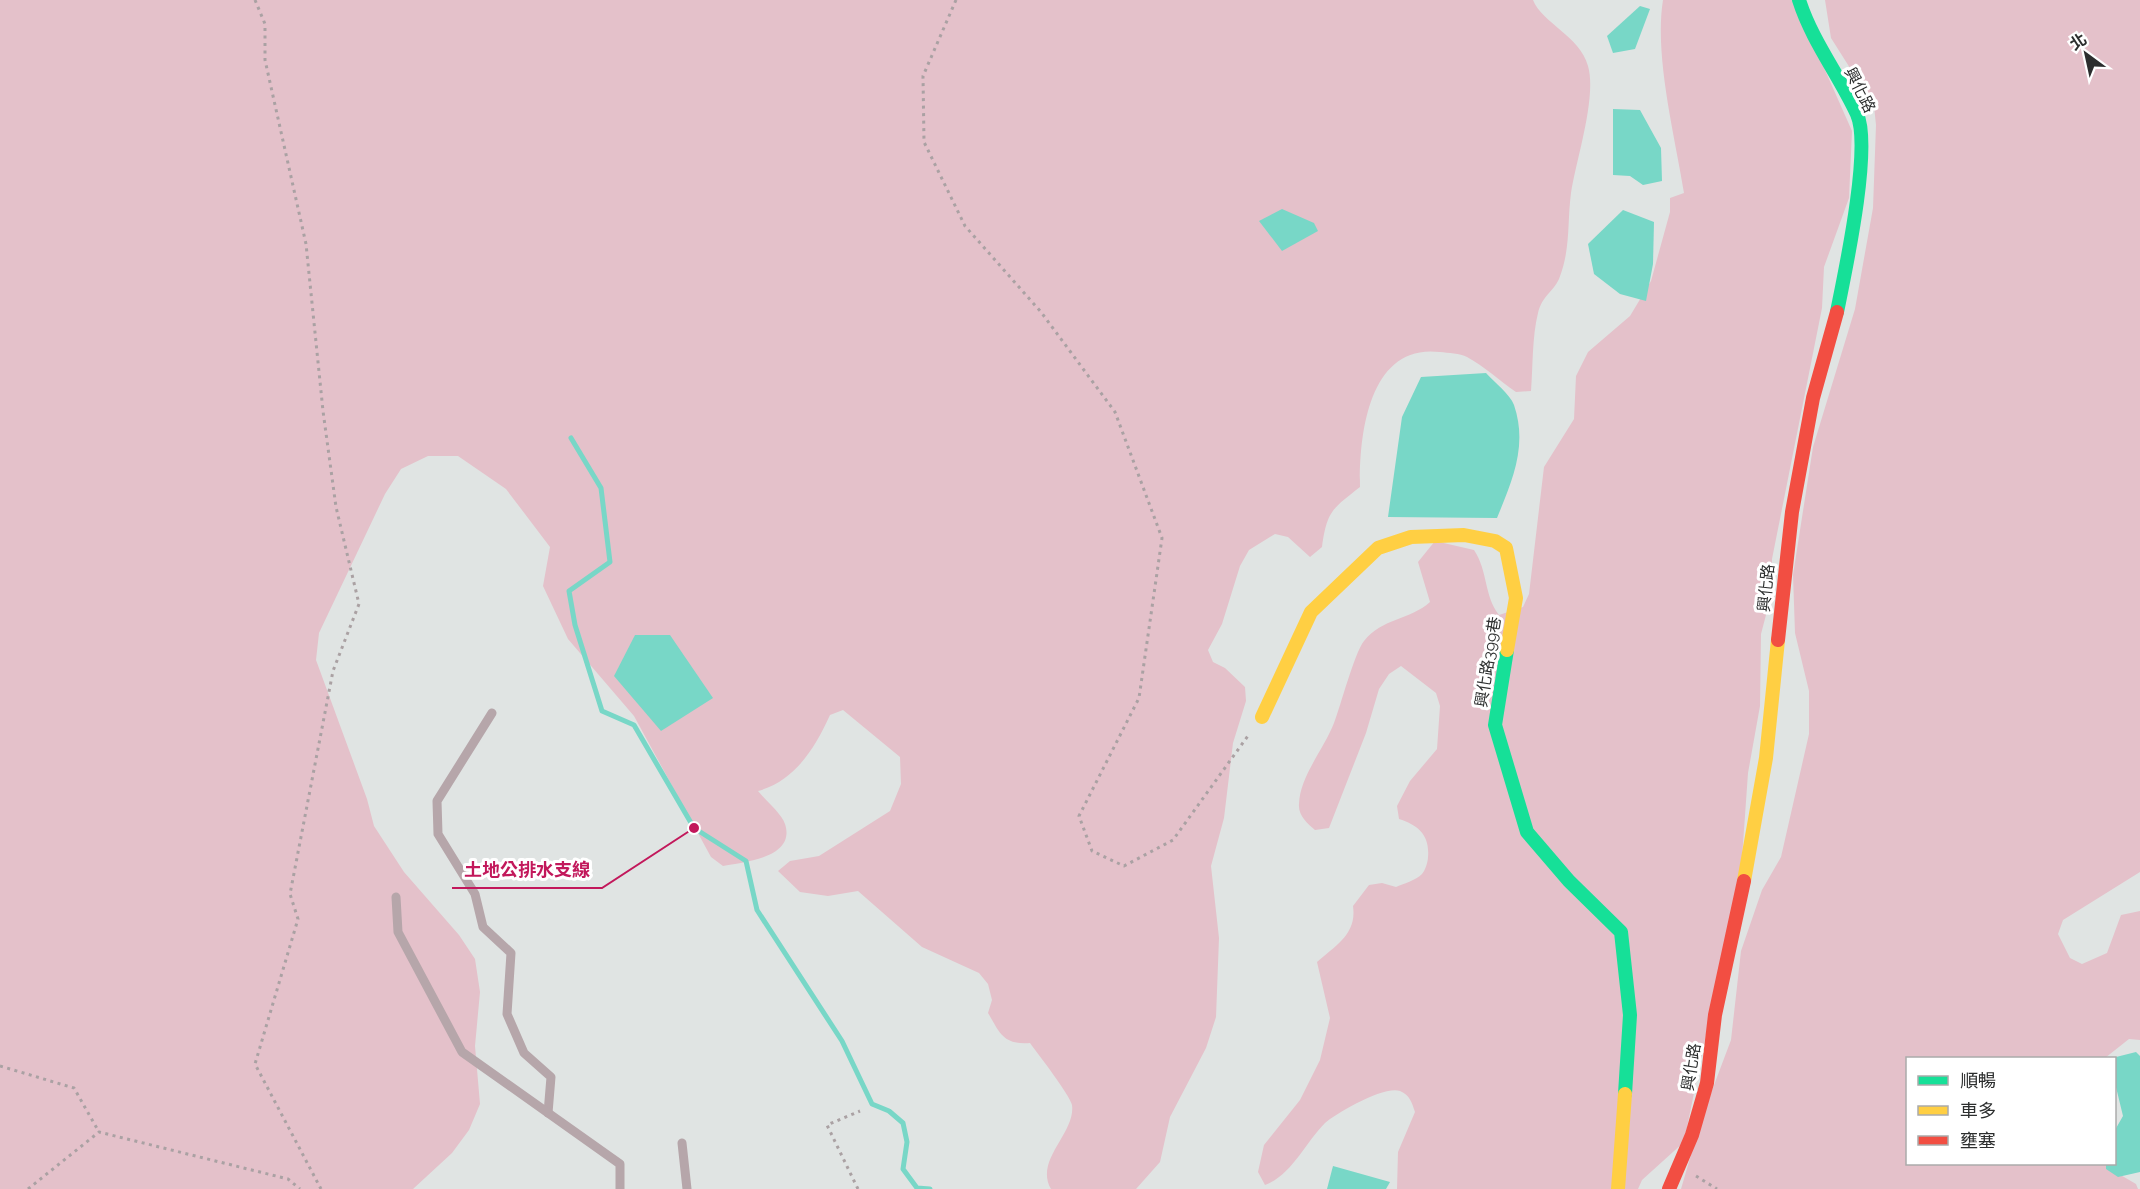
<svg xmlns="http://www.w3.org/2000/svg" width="2140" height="1189" font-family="Raleway,'Noto Sans TC',sans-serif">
<rect width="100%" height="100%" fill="#e0e4e3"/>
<g fill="#e4c1ca">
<path d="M0,0H1533C1542,23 1580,36 1588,66C1597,97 1576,160 1571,193C1567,224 1571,248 1559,279C1553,292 1542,296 1538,313C1532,337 1533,366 1531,391L1516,392C1500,381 1484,366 1467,357C1460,353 1448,353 1440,352C1369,343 1359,434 1360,487C1332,509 1327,511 1322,547L1310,557L1288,537L1275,534L1249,550L1240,566L1222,624L1208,650L1213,662L1225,668L1245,687L1246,701L1233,743L1224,818L1211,866L1219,938L1216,1017L1206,1048L1170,1117L1160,1162L1136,1189H1051C1034,1160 1076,1133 1072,1105C1070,1095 1038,1054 1030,1043C1003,1045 1000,1033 988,1013L992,1000L988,984L979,973L922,947L858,891L828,896L800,892L778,871L790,861L819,856L890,811L901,784L900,757L843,710L830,715C815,748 795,781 758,791C766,801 781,813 785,824C796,858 744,862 723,866L711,857L634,716L568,639L543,586L550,547L506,489L458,456H428L401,469L385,494L319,633L316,660L367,799L374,826L404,872L459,935L475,959L480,992L475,1046L480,1104L469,1130L452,1153L413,1189H0Z"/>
<path d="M1663,0H1794L1852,131L1849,198L1824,267L1822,308L1772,559V592L1761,634L1760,706L1748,773L1742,858L1684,1142L1642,1180L1638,1189H1397L1398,1152L1415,1112C1412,1103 1410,1095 1400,1091C1385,1085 1336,1113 1325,1123C1305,1143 1292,1175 1265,1185L1258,1172L1264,1145L1300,1100L1320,1060L1330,1018L1317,962C1336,945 1357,934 1353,906L1369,885L1382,883L1396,887C1403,884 1416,880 1422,874C1425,871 1428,862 1428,857C1430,835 1418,825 1399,819L1397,806L1410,781L1437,749L1440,706L1436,693L1401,666L1389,674L1379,689L1366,733L1329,828L1315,830C1307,823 1298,815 1299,804C1300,776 1324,749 1334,723C1341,705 1354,654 1364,641C1382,618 1410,620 1430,602L1418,562L1435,541L1474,550C1488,571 1484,596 1499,615L1523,607L1529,594L1544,467L1574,419L1576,376L1588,352L1630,316L1651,281L1670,212V198L1684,193C1675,136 1654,56 1663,0Z"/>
<path d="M1825,0H2140V872L2063,920L2058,934L2070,958L2082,964L2107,953L2121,915L2140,911V1040L2129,1039L2105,1058H1908V1164H2112V1170L2136,1184L2138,1189H1681L1702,1117L1731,1040L1741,951L1762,890L1781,857L1809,734V691L1795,633L1793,575L1813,447L1855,309L1873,208L1876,125L1874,106L1831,38Z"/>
</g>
<g fill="#78d7c7">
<path d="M1640,6L1650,9L1635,49L1613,53L1607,36Z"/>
<path d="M1613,109L1640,110L1661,148L1662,181L1643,185L1630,176L1613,175Z"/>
<path d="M1282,209L1314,223L1318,231L1282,251L1259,221Z"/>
<path d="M1623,210L1654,222L1653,264L1646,301L1620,294L1594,274L1588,244Z"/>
<path d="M1486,373C1494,382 1510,394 1514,405C1528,446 1512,481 1497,518L1388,517L1402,417L1421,377Z"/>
<path d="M635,635H670L713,698L661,731L614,676Z"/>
<path d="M2136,1052L2140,1056V1172L2118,1177L2106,1169V1164H2114L2115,1130L2123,1116L2115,1083L2116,1057Z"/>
<path d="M1333,1166L1390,1182L1386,1189H1327Z"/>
</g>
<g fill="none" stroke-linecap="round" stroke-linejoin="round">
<path stroke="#78d7c7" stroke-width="5" d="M571,438L601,488L610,562L569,591L575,625L602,711L634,725L694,828L746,861L757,910L842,1041L872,1104L889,1111L903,1123L907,1142L903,1169L917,1188L930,1189"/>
<g stroke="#aaa1a3" stroke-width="3" stroke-dasharray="3 4.5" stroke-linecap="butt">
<path d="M255,0L265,24V60L306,244L323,411L336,507L359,604L333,671L290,894L298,919L255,1064L321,1189"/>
<path d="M956,0L923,76L924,142L965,226L1041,312L1115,412L1162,538L1139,698L1079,816L1092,851L1124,866L1173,840L1250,733"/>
<path d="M0,1066L74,1088L99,1132"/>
<path d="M1696,1176L1717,1189"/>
<path d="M28,1189L99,1132L288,1179L300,1189"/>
<path d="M858,1189L827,1125L860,1111"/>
</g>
<g stroke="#b6a6aa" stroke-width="9">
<path d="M492,713L437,801L438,834L475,894L483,927L511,953L507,1014L524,1053L551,1077L548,1113"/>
<path d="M396,897L398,932L462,1052L620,1164V1189"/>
<path d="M682,1143L687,1189"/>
</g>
<g stroke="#16e098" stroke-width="14">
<path d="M1799,0C1812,41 1839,75 1857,114C1872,148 1845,272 1837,312"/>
<path d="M1507,650L1495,725L1527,832L1569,881L1621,932L1630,1015L1625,1094"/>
</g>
<g stroke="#ffcf43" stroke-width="14">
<path d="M1262,717L1311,612L1378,548L1411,537L1464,535L1495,541L1506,548L1516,598L1507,650"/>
<path d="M1744,881L1766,758L1778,640"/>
<path d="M1618,1189L1625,1094"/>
</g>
<g stroke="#f24e42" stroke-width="14">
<path d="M1778,640L1792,512L1813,398L1837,312"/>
<path d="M1669,1189L1692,1135L1707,1083L1715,1015L1744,881"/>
</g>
</g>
<g text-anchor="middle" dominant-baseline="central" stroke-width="6" stroke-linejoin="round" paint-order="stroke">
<g font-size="16" fill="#2c2e2e" stroke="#fff">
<text transform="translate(1860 90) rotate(63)">興化路</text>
<text transform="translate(1766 588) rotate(-84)">興化路</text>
<text transform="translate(1488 662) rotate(-81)">興化路399巷</text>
<text transform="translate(1691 1067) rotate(-81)">興化路</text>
</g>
</g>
<path fill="none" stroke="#c2185b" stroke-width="2" d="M694 828L602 888H452"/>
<circle fill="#c2185b" stroke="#fff" stroke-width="2" cx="694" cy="828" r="6"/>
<g font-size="18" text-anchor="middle" font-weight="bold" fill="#c2185b" stroke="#fff" stroke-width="6" stroke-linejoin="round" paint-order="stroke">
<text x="527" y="876">土地公排水支線</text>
</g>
<rect x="1906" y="1057" width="210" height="108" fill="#ffffff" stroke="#ababab" stroke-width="1.5"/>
<rect x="1918" y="1076" width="30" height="9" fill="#16e098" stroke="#ababab" stroke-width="1.5"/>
<text x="1960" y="1087" font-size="18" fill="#2c2e2e">順暢</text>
<rect x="1918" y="1106" width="30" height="9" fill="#ffcf43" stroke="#ababab" stroke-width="1.5"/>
<text x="1960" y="1117" font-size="18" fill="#2c2e2e">車多</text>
<rect x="1918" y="1136" width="30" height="9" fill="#f24e42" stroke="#ababab" stroke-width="1.5"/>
<text x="1960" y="1147" font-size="18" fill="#2c2e2e">壅塞</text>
<g transform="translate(2086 54) rotate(327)" stroke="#ffffff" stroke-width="4.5" paint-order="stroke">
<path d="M0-4.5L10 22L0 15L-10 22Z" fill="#2c2e2e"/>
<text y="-9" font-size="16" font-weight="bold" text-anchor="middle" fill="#2c2e2e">北</text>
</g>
</svg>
